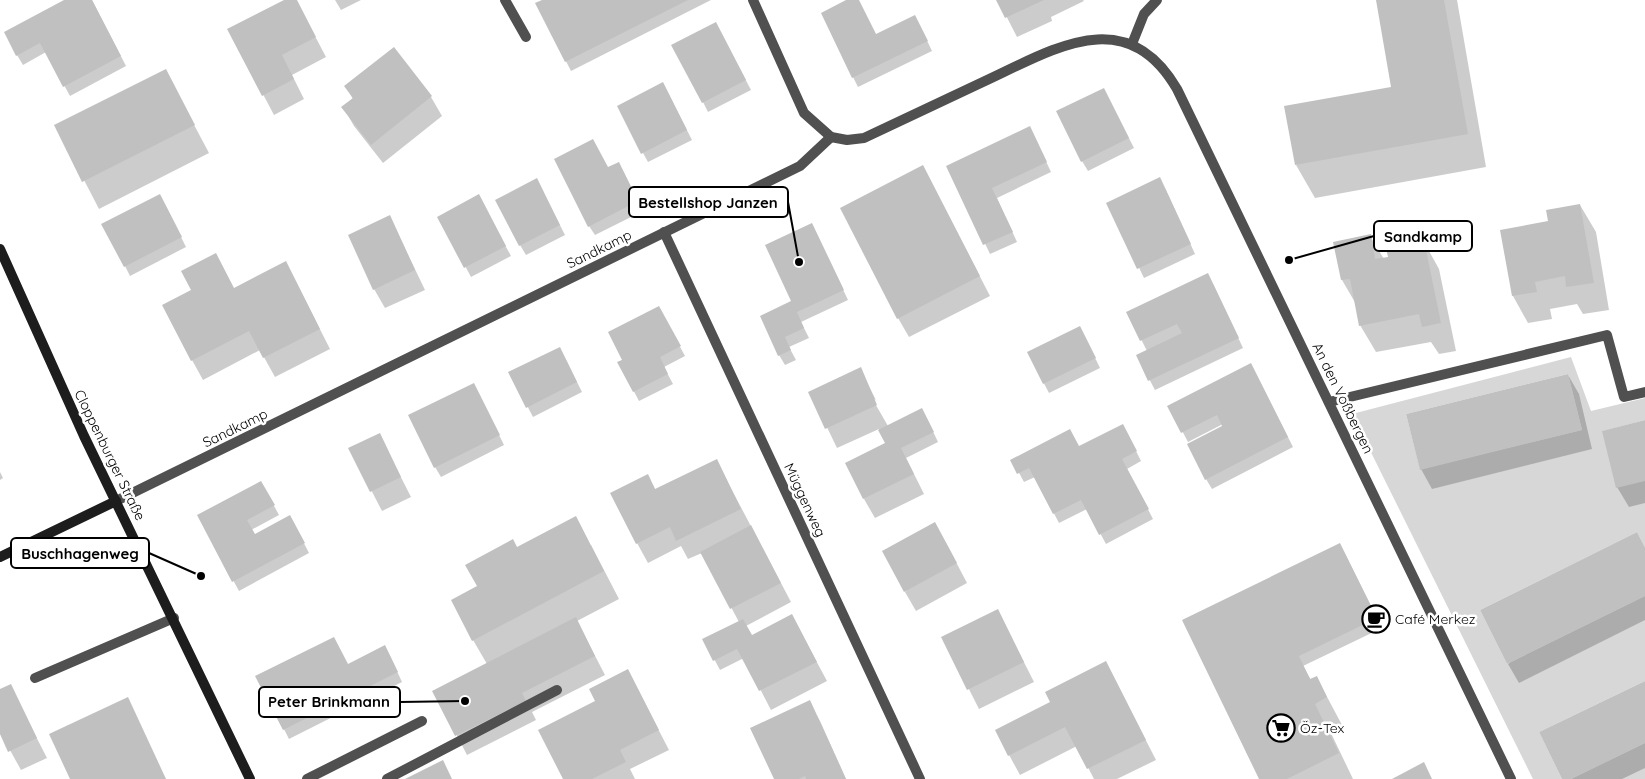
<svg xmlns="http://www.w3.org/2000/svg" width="1645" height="779" font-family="Quicksand,sans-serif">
<rect width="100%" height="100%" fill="#fff"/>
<g fill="#d7d7d7" fill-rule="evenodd">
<path d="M1571,357L1591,411L1645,398V420L1603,431L1645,481V548L1637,532L1480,610L1507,664L1645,596V681L1539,732L1562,779H1533L1352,414ZM1568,374L1582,430L1420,469L1406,414Z"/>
<path d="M1645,743V779H1571Z"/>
</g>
<g fill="#0003">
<path d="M66,0H92L126,66L70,96L46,52L23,65L17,55Z"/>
<path d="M287,0H296L326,57L292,75L304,99L274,115L229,30Z"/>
<path d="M335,0H361L341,10Z"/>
<path d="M545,0H711L571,71L537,4Z"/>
<path d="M849,0H858L876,35L920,26L932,51L858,87L853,77Z"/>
<path d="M998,0H1083L1084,1L1051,17L1052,21L1017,37Z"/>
<path d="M1377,0H1457L1486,167L1315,198L1296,165L1393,88Z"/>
<path d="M721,33L751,90L708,112L703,102Z"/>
<path d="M394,49L431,97L442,116L383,163L354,126L343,107L353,99L346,87Z"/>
<path d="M165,70L209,153L99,209L56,126Z"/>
<path d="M668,93L692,140L648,162L643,153Z"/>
<path d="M1109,99L1134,148L1088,171L1082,161Z"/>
<path d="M1035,138L1051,172L997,198L1017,242L990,254L948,166Z"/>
<path d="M923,166L990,296L909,337L898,318Z"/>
<path d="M608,169L624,173L643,211L595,235L589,226Z"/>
<path d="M1165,188L1195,254L1144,278L1108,203Z"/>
<path d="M542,190L565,235L526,255L520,245Z"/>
<path d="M165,205L186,247L130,276L125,266Z"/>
<path d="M1580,205L1596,232L1609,310L1583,314L1577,304L1550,309L1552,319L1528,323L1513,296L1501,231L1550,222Z"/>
<path d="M484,206L511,256L471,277L439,217Z"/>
<path d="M390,217L425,290L385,308L374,289Z"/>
<path d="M812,224L848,300L801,322L809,338L789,347L796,360L785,365L779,355Z"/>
<path d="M1370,236L1384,259L1424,242L1439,269L1456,351L1439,354L1431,342L1376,352L1360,325L1356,304L1342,280L1335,243Z"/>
<path d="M296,282L330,349L275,377L260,350L203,380L192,360V291L233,289Z"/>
<path d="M1213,284L1243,348L1155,390L1137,356L1147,351L1128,313Z"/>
<path d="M664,317L685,356L664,367L673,384L639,401L619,363Z"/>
<path d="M1085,337L1100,368L1049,393L1028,353Z"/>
<path d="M565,358L582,392L533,417L510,373Z"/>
<path d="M860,369L877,402L875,399L873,400L888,426L927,419L938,442L906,458L924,494L875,518L864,499L886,444L879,429L837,448L810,392Z"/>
<path d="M1256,374L1293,447L1212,489L1206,479L1224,427L1223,424L1188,442L1169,406Z"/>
<path d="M1568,375L1579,394L1592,449L1432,489L1421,469Z"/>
<path d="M479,394L504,445L441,477L435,467Z"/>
<path d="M1645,422V503L1629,507L1617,487Z"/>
<path d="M379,434L411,497L382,511L350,449Z"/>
<path d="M1128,435L1141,461L1127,469L1153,519L1106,544L1087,509L1059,523L1035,477L1024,482L1012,460L1079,448Z"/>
<path d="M716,460L791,602L746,626L751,637L792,616L827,681L771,710L744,658L720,670L704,640L739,622L702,553L688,559L681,546L648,563L637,543L653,485L655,490Z"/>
<path d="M0,472L3,478L0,480Z"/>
<path d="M261,482L279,515L251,530L254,536L295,526L309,553L239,591L198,516Z"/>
<path d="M1637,533L1645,548V620L1519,683L1508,664Z"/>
<path d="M946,543L967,583L916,611L905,592Z"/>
<path d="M591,545L619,599L577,621L605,675L532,712L536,720L467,755L434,691L487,664L473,640L478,587L517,549Z"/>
<path d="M1345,554L1382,628L1303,666L1311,680L1317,678L1342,725L1330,731L1353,779H1260L1183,621Z"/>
<path d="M998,611L1034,682L979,709L943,638Z"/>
<path d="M390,656L402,682L289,739L257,676L348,665Z"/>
<path d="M1116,682L1156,760L1117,779H1094L1077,746L1020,775L996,731Z"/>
<path d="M1645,682V768L1622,779H1564Z"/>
<path d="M10,686L47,758L21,770L0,732V691Z"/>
<path d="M638,690L669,750L630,769L635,779H565Z"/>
<path d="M809,702L820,721L846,779H775Z"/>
</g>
<g fill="#c0c0c0">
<path d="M64,0H92L121,56L63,87L40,43L16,56L4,32Z"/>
<path d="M284,0H297L316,37L282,55L294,79L262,96L227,29Z"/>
<path d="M542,0H688L565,62L535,3Z"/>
<path d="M846,0H859L876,34L915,15L928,41L852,78L821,13Z"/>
<path d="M996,0H1044L1005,18Z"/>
<path d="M1376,0H1444L1468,134L1295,165L1284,106L1391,87Z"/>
<path d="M716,22L746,80L702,103L671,45Z"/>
<path d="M394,47L432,96L371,145L341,107L353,98L344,86Z"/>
<path d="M166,69L195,125L82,182L54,125Z"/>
<path d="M663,82L687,130L641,154L617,106Z"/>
<path d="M1104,88L1129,138L1081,162L1056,111Z"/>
<path d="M1030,126L1047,162L992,188L1013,232L983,245L946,166Z"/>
<path d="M593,139L608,167L619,162L638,201L588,227L554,159Z"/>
<path d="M923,165L980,276L897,319L840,208Z"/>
<path d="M1160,177L1191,244L1137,269L1106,203Z"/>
<path d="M537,178L560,225L519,246L495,200Z"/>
<path d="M160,194L182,237L124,267L101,224Z"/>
<path d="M479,194L506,246L464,268L437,217Z"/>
<path d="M1580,204L1594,283L1566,287L1565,276L1535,282L1537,292L1512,296L1500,230L1548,221L1546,210Z"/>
<path d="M390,215L415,270L373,290L348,235Z"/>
<path d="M812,223L844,290L797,312L804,328L785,337L791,350L778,356L760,316L791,301L765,245Z"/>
<path d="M1371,234L1375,259L1388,257L1386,248L1424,240L1441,323L1422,327L1419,314L1359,326L1350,279L1341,280L1333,242Z"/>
<path d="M216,253L234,288L286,261L320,329L263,358L249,331L191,361L162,305L191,290L181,271Z"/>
<path d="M1208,273L1239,338L1148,381L1136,355L1182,333L1177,324L1140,341L1126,312Z"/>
<path d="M659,306L681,346L660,357L668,374L633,392L617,362L622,360L608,332Z"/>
<path d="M1080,326L1096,358L1043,384L1027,352Z"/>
<path d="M560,347L577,382L526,408L508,372Z"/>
<path d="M1251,363L1288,437L1205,480L1187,444L1222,426L1217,415L1181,433L1167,406Z"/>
<path d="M861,367L877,405L825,429L808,392Z"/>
<path d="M1568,374L1582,430L1420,470L1406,414Z"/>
<path d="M474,383L500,435L434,468L408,415Z"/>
<path d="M922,408L934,432L901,448L914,474L863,499L845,463L885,443L878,430Z"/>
<path d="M1645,420V481L1616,488L1602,431Z"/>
<path d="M1123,424L1137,451L1122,459L1149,509L1099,535L1081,500L1053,514L1029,468L1017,474L1010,460L1070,429L1079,446Z"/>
<path d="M380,433L401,477L370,492L348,448Z"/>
<path d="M717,459L741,509L676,541L670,527L636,544L610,493L648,474L655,489Z"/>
<path d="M261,481L275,505L247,520L255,534L290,515L305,543L232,582L197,515Z"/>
<path d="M576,516L604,571L472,641L451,600L477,586L465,565L513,539L517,547Z"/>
<path d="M935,522L957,563L904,592L882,551Z"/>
<path d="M751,525L781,583L730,609L700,552Z"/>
<path d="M1637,532L1645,548V596L1507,664L1480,610Z"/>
<path d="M1340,543L1377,618L1299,656L1310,679L1317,676L1327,697L1315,704L1339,753L1287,779H1259L1182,620Z"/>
<path d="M998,609L1024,662L967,690L941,637Z"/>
<path d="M792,614L817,662L759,691L737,649L713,661L702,639L743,619L752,635Z"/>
<path d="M576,617L595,656L522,693L526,701L455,736L432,691Z"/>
<path d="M334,637L348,664L385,645L398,672L283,730L255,676Z"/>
<path d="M1106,661L1146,740L1087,769L1065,727L1008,756L995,730L1050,702L1045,692Z"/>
<path d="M628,669L659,730L620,750L626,762L592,779H563L538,730L595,701L589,689Z"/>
<path d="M1645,681V743L1571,779H1562L1539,732Z"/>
<path d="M11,684L37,738L8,752L0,734V689Z"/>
<path d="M128,697L166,779H70L49,734Z"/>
<path d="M810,700L831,746L846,779H806L805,776L799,779H774L750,728Z"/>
<path d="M443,760L452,779H405Z"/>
<path d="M1424,762L1432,779H1392Z"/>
</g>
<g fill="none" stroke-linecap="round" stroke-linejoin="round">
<g stroke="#505050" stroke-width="10">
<path d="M505,0L526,37"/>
<path d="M1329,402L1607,335L1624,397L1645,392"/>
<path d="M35,678L174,618"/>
<path d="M307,779L422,721"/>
<path d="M387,779L557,690"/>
</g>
<g stroke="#505050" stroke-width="10">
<path d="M753,0L804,113L831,137L847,140L864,138C904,119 944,100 985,81C1054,49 1126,2 1177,89L1511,779"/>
<path d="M1132,44L1144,14L1157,0"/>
<path d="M664,232L920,779"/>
<path d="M116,501L800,166L831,137"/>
</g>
<g stroke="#1d1d1d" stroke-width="10">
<path d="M0,249L84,436L250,779"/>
<path d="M0,557L116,501"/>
</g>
</g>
<defs>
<g id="cafe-ring" transform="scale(1.4375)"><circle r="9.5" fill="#fff" stroke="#000" stroke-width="1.5"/><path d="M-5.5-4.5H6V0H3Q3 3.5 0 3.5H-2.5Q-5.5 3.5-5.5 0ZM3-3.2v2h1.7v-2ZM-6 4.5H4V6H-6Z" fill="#000"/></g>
<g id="supermarket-ring" transform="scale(1.4375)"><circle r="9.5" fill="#fff" stroke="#000" stroke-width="1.5"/><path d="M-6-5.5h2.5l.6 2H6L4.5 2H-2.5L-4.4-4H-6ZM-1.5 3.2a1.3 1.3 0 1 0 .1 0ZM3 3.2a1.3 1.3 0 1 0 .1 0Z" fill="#000"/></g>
</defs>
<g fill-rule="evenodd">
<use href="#cafe-ring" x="1376" y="619"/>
<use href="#supermarket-ring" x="1281" y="728"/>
</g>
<g text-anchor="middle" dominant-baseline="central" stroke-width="5" stroke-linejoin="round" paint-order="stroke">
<g font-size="14" fill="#000" stroke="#fff">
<text transform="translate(599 249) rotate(-26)">Sandkamp</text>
<text transform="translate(1343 398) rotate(64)">An den Voßbergen</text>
<text transform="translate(235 428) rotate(-26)">Sandkamp</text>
<text transform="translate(110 455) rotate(64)">Cloppenburger Straße</text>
<text transform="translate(805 500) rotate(65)">Müggenweg</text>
</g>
<g font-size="14" fill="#000" stroke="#fff" text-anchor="start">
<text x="1395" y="619">Café Merkez</text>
<text x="1300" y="728">Öz-Tex</text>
</g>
</g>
<path fill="none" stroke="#000" stroke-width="2" d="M799 262L788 202M1289 260L1374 236M201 576L149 553M465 701L400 702"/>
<g fill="#000" stroke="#fff" stroke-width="2">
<circle cx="799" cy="262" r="5"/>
<circle cx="1289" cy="260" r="5"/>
<circle cx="201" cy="576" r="5"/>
<circle cx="465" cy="701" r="5"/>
</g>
<g fill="#fff" stroke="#000" stroke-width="2">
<rect x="629" y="187" width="159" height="30" rx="5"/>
<rect x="1374" y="221" width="98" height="30" rx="5"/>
<rect x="11" y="538" width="138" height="30" rx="5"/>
<rect x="259" y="687" width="141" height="30" rx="5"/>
</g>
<g font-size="15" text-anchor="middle" font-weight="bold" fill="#000">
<text x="708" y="208">Bestellshop Janzen</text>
<text x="1423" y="242">Sandkamp</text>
<text x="80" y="559">Buschhagenweg</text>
<text x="329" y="707">Peter Brinkmann</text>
</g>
</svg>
